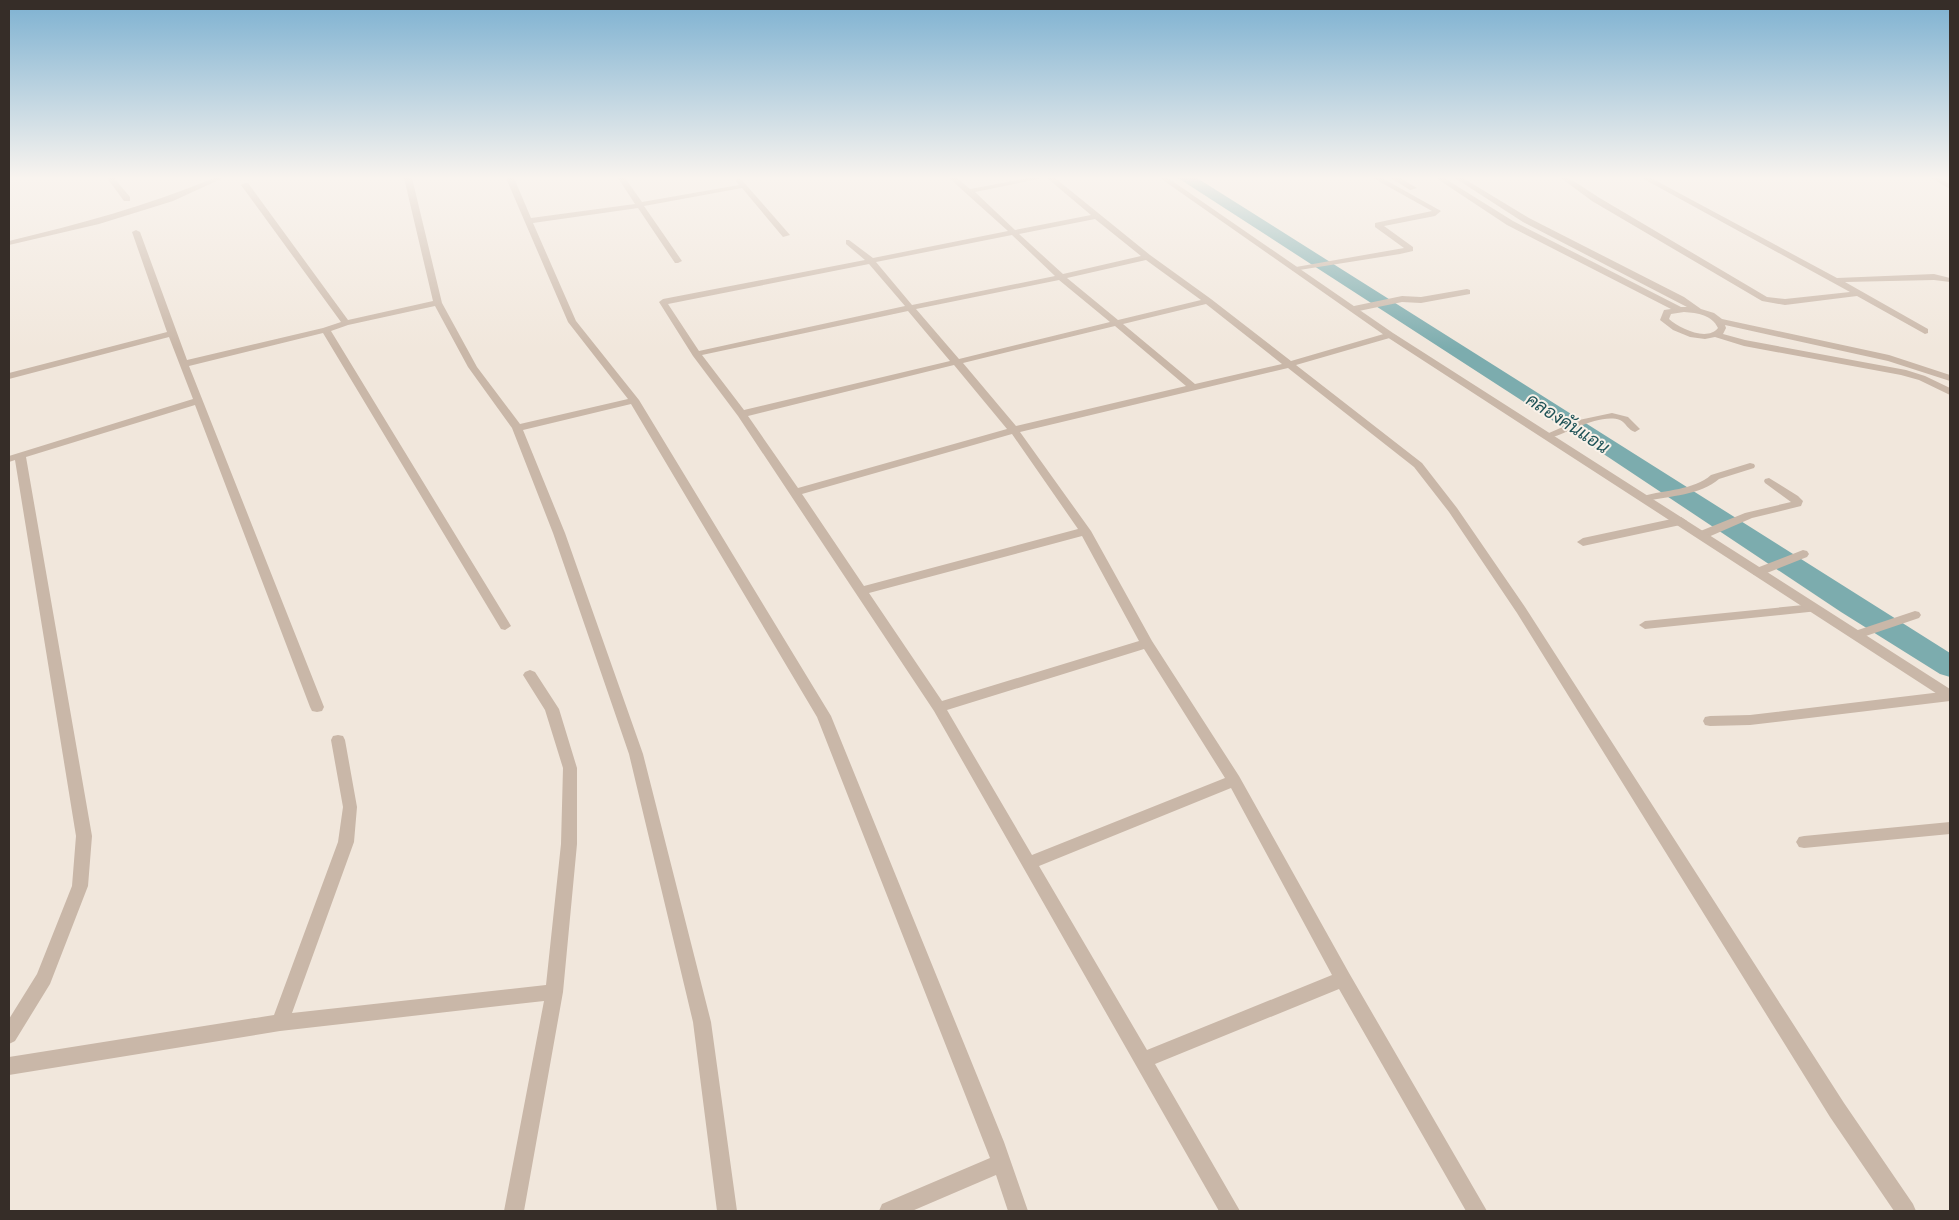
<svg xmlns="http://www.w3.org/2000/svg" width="1959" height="1220" font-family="Inter,Sarabun,sans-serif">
<rect width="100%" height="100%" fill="#f1e7dc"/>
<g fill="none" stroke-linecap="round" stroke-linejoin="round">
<path fill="#7cacae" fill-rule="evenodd" d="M1178,178H1197L1950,653V677L1940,674L1841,612L1572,433Z"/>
<g fill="#c9b7a8" fill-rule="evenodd">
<path d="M1391,178H1400L1417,188L1410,190Z"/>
<path d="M1915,611L1919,612L1921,615L1919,618L1857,639L1852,638L1851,635L1852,632Z"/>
</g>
<g fill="#c9b7a8" fill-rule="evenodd">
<path d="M107,178H114L130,197V201H124Z"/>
<path d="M214,178H223L173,201L99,224L9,245V241C79,224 147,206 214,178Z"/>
<path d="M404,178H412L442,303L477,367L520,424L628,399L568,322L506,178H514L531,218L635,204L618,178H625L642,202L739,185L735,180L740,178L790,235L783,237L742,188L644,206L682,261L678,263H675L638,208L533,223L576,321L639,400L831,716L1004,1142L1028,1211H1008L996,1175L912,1211H879L882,1204L990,1158L817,717L631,404L523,430L565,533L643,754L711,1022L737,1211H717L693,1022L629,754L553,533L512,428L468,367L435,306L348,325L331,331L511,626L505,630L501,629L323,333L189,366L324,707L322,711L317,712L312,711L310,707L195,405L26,457L92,836L88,886L50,984L15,1041L9,1044V1019L37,974L72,886L76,836L15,460L9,462V456L193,399L169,337L9,379V373L167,332L132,232L136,230L140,232L187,360L323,328L341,322L241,185L245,183H248L348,320L433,301Z"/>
<path d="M949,178H957L970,189L1028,178H1043L975,192L1015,230L1091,215L1047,178H1055L1150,255L1211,299L1291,361L1387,333H1393V337L1296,365L1422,463L1457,508L1525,607L1844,1103L1913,1204L1916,1211H1894L1830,1117L1517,613L1449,512L1414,467L1288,368L1020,432L1091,531L1152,641L1239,776L1349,973L1487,1211H1466L1339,989L1155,1064L1240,1211H1219L934,711L738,416L693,356L659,302L663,299L865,260L846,244V240H849L873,258L1008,231ZM1095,219L1141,256L1063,274L1019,234ZM1012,235L1055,276L912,305L876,262ZM1146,260L1201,300L1118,320L1067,278ZM869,264L905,306L699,351L668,304ZM1059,280L1110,322L959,359L916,309ZM1206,304L1282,364L1195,384L1123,324ZM908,311L950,361L744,410L702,355ZM1115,326L1186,386L1016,426L963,363ZM954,365L1007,429L798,488L748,416ZM1012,434L1078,529L864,586L802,494ZM1082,536L1139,641L942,701L869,593ZM1144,649L1225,778L1032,855L947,710ZM1231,788L1332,975L1147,1050L1039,866Z"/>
<path d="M1373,178H1382L1441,211L1435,216L1384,226L1413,247V251L1400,254L1293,271L1292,269L1296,267L1404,248L1375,227V223L1432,211Z"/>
<path d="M1436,178H1444L1513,221L1681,307H1687L1523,222L1455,178H1463L1529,218L1684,297L1701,309L1714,313L1722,319L1889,355L1950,375V381L1888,361L1725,325L1726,328L1723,334L1745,340L1906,370L1925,376L1950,388V395L1919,380L1901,375L1744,346L1715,337L1705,339L1690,337L1673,330L1660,320L1664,310L1671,309L1507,225ZM1684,312C1698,313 1712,315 1718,328C1707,342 1679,328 1669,319L1671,314Z"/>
<path d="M1561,178H1569L1598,197L1767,297L1785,299L1850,292L1642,178H1651L1837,278L1934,274L1950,278V282L1934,280L1845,282L1928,329V333L1925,334L1857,296L1785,305L1762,301L1592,201Z"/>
<path d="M1931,178H1939L1950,184V189Z"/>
<path d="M1467,289L1470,290V294L1421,303L1402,302L1354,312L1350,309L1354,306L1402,296L1421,297Z"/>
<path d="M1612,413L1628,417L1640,429L1635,432C1628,430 1626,423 1620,420C1599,413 1567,434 1547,439L1542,436L1579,420Z"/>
<path d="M1750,463L1754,464L1755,466L1754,468L1719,479C1701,495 1669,496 1647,501L1641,498L1643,496C1665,490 1694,490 1711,475Z"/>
<path d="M1769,478L1798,496L1803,501L1801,506L1752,518L1706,538H1698L1696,535L1698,532L1745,513L1791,502L1765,483L1764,481L1765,479Z"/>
<path d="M1681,517L1687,521L1685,524L1583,546L1577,542L1583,538Z"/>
<path d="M1803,550L1807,551L1809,554L1807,557L1762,575H1754L1752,572L1754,569Z"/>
<path d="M1814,604L1820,608L1818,611L1645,629L1639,625L1645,621Z"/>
<path d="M530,670L535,672L559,709L577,768V844L563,992L524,1211H504L544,1001L280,1031L9,1075V1057L274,1015L338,842L343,807L331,740L333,736L338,735L343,736L345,740L357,807L354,842L292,1013L546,985L561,844L563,768L545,710L523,675L525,672Z"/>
<path d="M1950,691V701L1750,725L1710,726L1705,725L1703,721L1705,717L1710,716L1750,715Z"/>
<path d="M1950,822V834L1804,848L1799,847L1796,842L1799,837L1804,836Z"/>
</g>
<path fill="#c9b7a8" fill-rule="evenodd" d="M1160,178H1168L1393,333L1950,689V700L1945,699L1387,337Z"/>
</g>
<linearGradient id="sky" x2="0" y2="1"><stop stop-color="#7db1d1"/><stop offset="0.51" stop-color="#f9f4ef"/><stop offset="1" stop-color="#f9f4ef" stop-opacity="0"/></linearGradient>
<rect width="1959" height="349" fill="url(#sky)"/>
<g text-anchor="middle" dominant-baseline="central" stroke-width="4" stroke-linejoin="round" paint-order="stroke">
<g font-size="18" font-style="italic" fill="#1f5357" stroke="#f9f1e8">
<text transform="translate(1568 423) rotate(33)">คลองคันแอน</text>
</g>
</g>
<rect width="1959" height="1220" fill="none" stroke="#362d28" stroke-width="20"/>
</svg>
